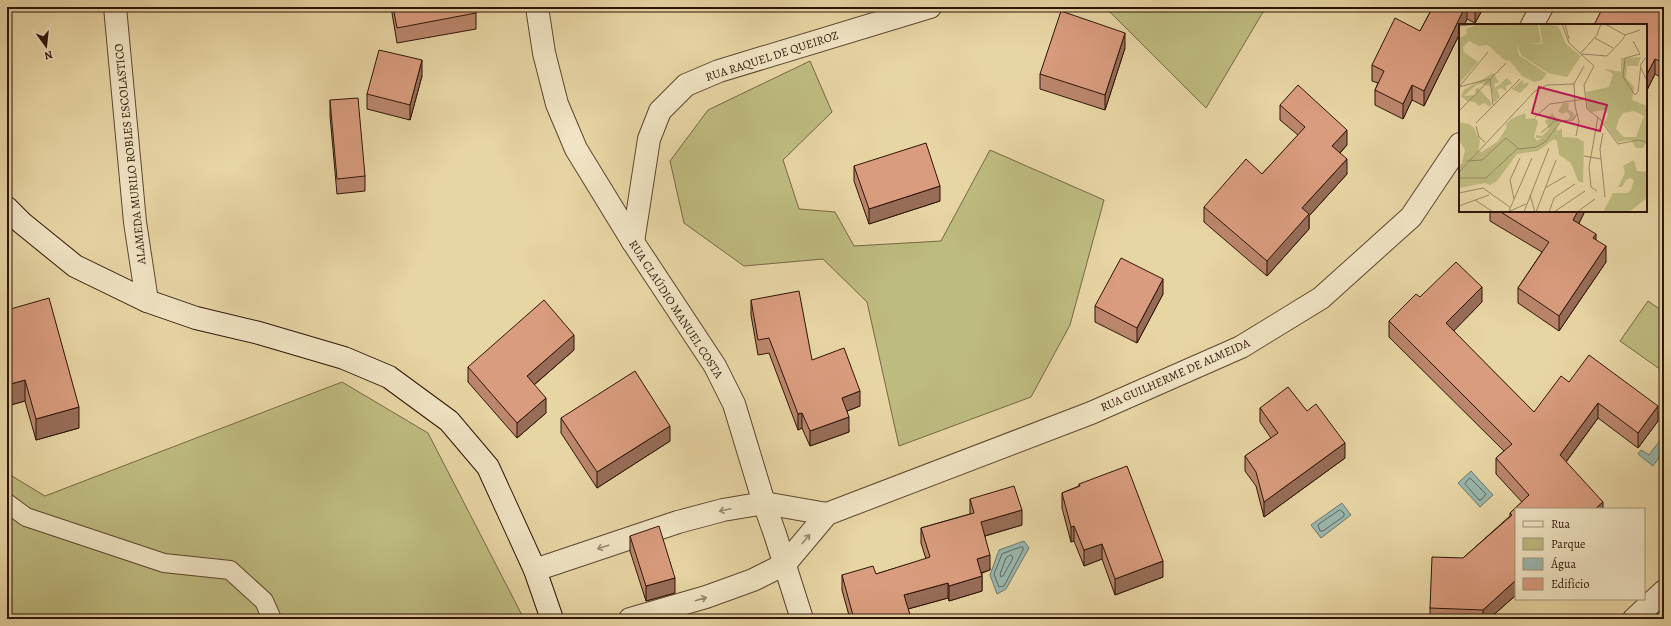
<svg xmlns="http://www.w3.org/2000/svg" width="1671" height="626" font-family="Alegreya,serif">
<rect width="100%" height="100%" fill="#e8d5a4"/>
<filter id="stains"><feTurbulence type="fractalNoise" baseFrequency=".005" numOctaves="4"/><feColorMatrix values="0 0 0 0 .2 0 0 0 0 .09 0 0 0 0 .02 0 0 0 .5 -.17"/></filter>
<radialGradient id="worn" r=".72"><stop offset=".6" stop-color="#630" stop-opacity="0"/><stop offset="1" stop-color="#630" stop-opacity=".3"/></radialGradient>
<g fill="#bebb80" stroke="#766844">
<path d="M1099,7H1266L1206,108L1110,12Z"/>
<path d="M810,61L832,112L783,160L799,209L835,212L854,246L941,241L990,150L1104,200L1070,325L1031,397L899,446L867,302L823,259L744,266L684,223L670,161L708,110Z"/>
<path d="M1648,301L1664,312V372L1620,341Z"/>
<path d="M342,382L428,433L524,619H7V473L45,496Z"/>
</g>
<g fill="#99b7ae" stroke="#6e766c">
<path d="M1664,435V451L1653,466L1638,454L1641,450L1649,455Z"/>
<path d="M1471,471L1493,495L1480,507L1458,483Z"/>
<path d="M1342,503L1351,515L1321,538L1311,525Z"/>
<path d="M1024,541L1029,548L1006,589L997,594L990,575L999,550Z"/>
</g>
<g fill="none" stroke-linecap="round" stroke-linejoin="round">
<g stroke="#63665b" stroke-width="1">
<path d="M1470,478L1486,494L1481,500H1479L1465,484Z"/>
<path d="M1340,510L1344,513V516L1323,531H1320L1318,525Z"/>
<path d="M1021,547H1023V550L1004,586L999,587L994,574L1002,554Z"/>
<path d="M1011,555L1013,558L1003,576L1001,577L1000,574L1006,558Z"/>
</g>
<g stroke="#5c452f" stroke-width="20">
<path id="lane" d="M7,503L26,517L164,563L230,570L264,601L272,619"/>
</g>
<g stroke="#5c452f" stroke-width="24">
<g id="street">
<path d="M115,7L135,222L147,301"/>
<path d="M537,7L544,53L557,104L576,149L633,242L715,366L734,404L764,503L775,534L802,619"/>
<path d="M1532,25L1542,7"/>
<path d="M633,242L649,139L660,111L686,85L719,71L930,7"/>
<path d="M535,570L678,522L723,510L764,503L827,514"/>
<path d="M630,619L706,597L753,580L785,564L827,514L1091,413L1241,347L1321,298L1411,217L1460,144"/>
<path d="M1634,619L1664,591"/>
</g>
</g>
<g stroke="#2d1508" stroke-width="24">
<path id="secondary" d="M7,208L22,223L75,266L147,301L196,318L259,333L344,358L389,377L449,421L488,467L535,570L552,619"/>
</g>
<use href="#lane" stroke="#f0e4c4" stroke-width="18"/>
<use href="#street" stroke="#f0e4c4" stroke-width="22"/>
<use href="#secondary" stroke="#f0e4c4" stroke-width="22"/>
</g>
<g fill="#bb866c" stroke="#2d1508">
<path d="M391,7H475L476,13V29L397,43Z"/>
<path d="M1433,7H1484L1475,23L1467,19L1464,25H1460V33L1424,106L1412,100L1403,119L1375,105V90L1378,83L1372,81V65L1420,31Z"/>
<path d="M1664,7V79L1655,74L1646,92Z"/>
<path d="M1125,48L1105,110L1040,89V74Z"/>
<path d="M422,76L410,120L367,109V94Z"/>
<path d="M330,100L365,176V191L337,194L330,116Z"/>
<path d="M1280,105L1347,145L1340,153L1347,174L1309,216V229L1267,276L1204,222V207L1262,174L1298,135L1280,120Z"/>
<path d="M854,166L940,201L869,224L854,181Z"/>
<path d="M1490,211H1585L1579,223L1596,240L1606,262L1559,331L1518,303V288L1542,252L1490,221Z"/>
<path d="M1163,294L1137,343L1095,322V306Z"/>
<path d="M751,300L812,360L860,406L847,411L849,432L810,446L802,428L798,430L769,353L758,355L751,315Z"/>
<path d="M1482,302L1453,331L1534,412L1569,382L1658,421L1638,448L1598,418L1566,462L1603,509H1516V595L1489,619H1430V608L1463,558L1510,516V513L1522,502L1496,474V458L1504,451L1389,337V321Z"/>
<path d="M7,310L79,428L36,440L25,401L7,406Z"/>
<path d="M574,350L534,385L546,413L517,438L468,382V367Z"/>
<path d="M1260,408L1307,411L1345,458L1264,517L1256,486L1245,471V456L1271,438L1260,422Z"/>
<path d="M561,418L670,441L597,488L561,433Z"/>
<path d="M1079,484L1163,577L1115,595L1102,559L1084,566L1074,541L1071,542L1062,508V493L1079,486Z"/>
<path d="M970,499L1022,525L985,536L990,570L982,573V591L949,601L948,598L908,609L911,619H850L842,590V575L876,574L926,559L921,543V528L970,514Z"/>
<path d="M630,536L675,593L646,601L630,551Z"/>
</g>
<g fill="#986d58" stroke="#2d1508">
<path d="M1465,7H1467V19L1464,25H1460V33L1424,106V91Z"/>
<path d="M1476,7H1484L1475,23V8Z"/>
<path d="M1125,33V48L1105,110V95Z"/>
<path d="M1655,59V74L1646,92V76Z"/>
<path d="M422,60V76L410,120V105Z"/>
<path d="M1412,85V100L1403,119V104Z"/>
<path d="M1347,130V145L1332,161V146Z"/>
<path d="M1347,159V174L1309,216V229L1267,276V261L1302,208Z"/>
<path d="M940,186V201L869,224V209Z"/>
<path d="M1578,211H1585L1573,235V220Z"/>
<path d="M1596,234V249L1593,238Z"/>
<path d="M1606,246V262L1559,331V316Z"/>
<path d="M1163,279V294L1137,343V328Z"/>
<path d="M1482,287V302L1446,339V323Z"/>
<path d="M574,335V350L527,391V376Z"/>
<path d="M25,380V401L7,406V385Z"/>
<path d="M860,391V406L842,413V398Z"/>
<path d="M546,398V413L517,438V423Z"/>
<path d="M1598,403V418L1560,470V455Z"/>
<path d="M1658,406V421L1638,448V433Z"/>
<path d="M79,407V428L36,440V419Z"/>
<path d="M802,413V428L798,430V414Z"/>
<path d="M849,417V432L810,446V431Z"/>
<path d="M670,426V441L597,488V472Z"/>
<path d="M1345,443V458L1264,517V502Z"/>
<path d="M1603,502V509H1595Z"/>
<path d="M1022,510V525L981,537V522Z"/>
<path d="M1074,526V541L1071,542V527Z"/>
<path d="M1102,544V559L1084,566V550Z"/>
<path d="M990,555V570L977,574V559Z"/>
<path d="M1163,561V577L1115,595V579Z"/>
<path d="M982,576V591L949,601V586Z"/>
<path d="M675,578V593L646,601V586Z"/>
<path d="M1516,580V595L1489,619H1483V610Z"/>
<path d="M948,583V598L904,610V595Z"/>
</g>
<g fill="#d99c7e" stroke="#2d1508">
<path d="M393,7H475L476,13L397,28Z"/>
<path d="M1433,7H1465L1424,91L1412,85L1403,104L1375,90L1384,71L1372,65L1395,18L1420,31Z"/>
<path d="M1603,7H1664L1663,10H1664V63L1655,59L1646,76V25H1594Z"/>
<path d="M1061,11L1125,33L1105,95L1040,74Z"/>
<path d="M379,50L422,60L410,105L367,94Z"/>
<path d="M1298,85L1347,130L1332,146L1347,159L1302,208L1309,214L1267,261L1204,207L1246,159L1262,174L1305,127L1280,105Z"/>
<path d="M358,98L365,176L337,179L330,100Z"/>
<path d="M926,143L940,186L869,209L854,166Z"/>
<path d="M1499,211H1578L1573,220L1596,234L1593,238L1606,246L1559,316L1518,288L1549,242Z"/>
<path d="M1121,258L1163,279L1137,328L1095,306Z"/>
<path d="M1456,262L1482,287L1446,323L1534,412L1561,376L1569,382L1589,355L1658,406L1638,433L1598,403L1560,455L1603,502L1595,509H1516V580L1483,610L1430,608L1432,557L1463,558L1512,515L1510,513L1529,495L1496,458L1512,444L1389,321L1416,294L1420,297Z"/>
<path d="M799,291L812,360L844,348L860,391L842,398L849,417L810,431L802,413L798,414L769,338L758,340L751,300Z"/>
<path d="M49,298L79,407L36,419L25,380L7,385V310Z"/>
<path d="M544,300L574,335L527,376L546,398L517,423L468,367Z"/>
<path d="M635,371L670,426L597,472L561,418Z"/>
<path d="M1288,387L1307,411L1316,404L1345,443L1264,502L1256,472L1245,456L1278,433L1260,408Z"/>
<path d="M1127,466L1163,561L1115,579L1102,544L1084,550L1074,526L1071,527L1062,493L1080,486L1079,484Z"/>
<path d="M1014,486L1022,510L981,522L990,555L977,559L982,576L949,586L948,583L904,595L911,618L906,619H854L842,575L873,566L876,574L930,557L921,528L974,513L970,499Z"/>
<path d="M659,526L675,578L646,586L630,536Z"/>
</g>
<defs><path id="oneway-shaft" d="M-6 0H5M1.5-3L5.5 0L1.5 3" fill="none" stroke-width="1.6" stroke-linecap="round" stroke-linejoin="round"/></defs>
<g stroke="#98876f">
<use href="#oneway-shaft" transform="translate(725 510) rotate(168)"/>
<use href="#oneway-shaft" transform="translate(806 539) rotate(-50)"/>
<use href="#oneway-shaft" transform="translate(603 547) rotate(162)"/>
<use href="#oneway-shaft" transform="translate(701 599) rotate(-16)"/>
</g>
<g text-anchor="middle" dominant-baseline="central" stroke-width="3" stroke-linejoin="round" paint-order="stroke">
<g font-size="12" fill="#2d1508" stroke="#f0e4c4">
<text transform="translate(772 56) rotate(-18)">RUA RAQUEL DE QUEIROZ</text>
<text transform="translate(130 154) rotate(-96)">ALAMEDA MURILO ROBLES ESCOLASTICO</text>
<text transform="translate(676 309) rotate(57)">RUA CLAÚDIO MANUEL COSTA</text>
<text transform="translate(1175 375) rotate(-24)">RUA GUILHERME DE ALMEIDA</text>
</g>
</g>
<g transform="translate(1459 24)">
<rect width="188" height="188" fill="#e8d5a4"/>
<path d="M19,0H79L82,19L68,20H83L81,0L99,2L107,20L122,32L108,53L89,49L62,31L58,20L60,31L88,50L83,56L75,58L63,52L52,38L44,35L29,21L20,22L10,17L4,23L5,28L19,38L0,60V14L8,10L7,5ZM182,33L179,42H168L167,54L175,63L173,76L188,82V118L184,124H177L172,116L159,118L145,99L149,90L145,86L132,88L129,85L127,68L150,63L154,50L146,45L162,48V34ZM175,87L185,92L177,113H165L157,105L160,95L164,89ZM34,49L40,58L35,60L36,64L48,54L53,59L47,62V67L42,64L38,66L41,73L35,79L32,62L24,61L25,59L17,61L5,72L17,71L16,65L19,64L32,78V83L25,79L20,82L16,78L8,77L2,72L5,66ZM63,56L65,60L69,58L70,60L61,69L53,65ZM104,79H110L109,85L116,90L114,95L109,96L111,92L109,88L103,90L99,87ZM66,89L67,95L76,94L79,98L75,113L78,117L83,114H77V111L83,112L90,105L86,97L93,89L100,98L97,105L99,107L103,104V113L118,114L125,118L124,159L119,157L112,139L100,131L98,117L95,115L79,127L58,130L38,157L31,161L26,159L0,164V140H3L6,126L0,116V98L10,100L15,104L21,117L19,127L23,128L39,117L48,103L46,101L52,95ZM175,136L178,147L188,148V174L170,188H144L154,169H168L172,166L175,156L171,154L167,156L163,163H159L166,149L164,142Z" fill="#bebb80" fill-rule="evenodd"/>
<path fill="none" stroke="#9d8866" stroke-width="1" d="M103,0L110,19L135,42L125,61L128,85L141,95L159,120L179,116L188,118M106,0L110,15M0,2L18,0M166,11L181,6M136,14L154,24M174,17L181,30L166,34L164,53L176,71L179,68L182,40L188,32M122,29L138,11L142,0M123,30L148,32L164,15L166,11L146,0M182,44L188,57M31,55L34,81M0,63L29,28M0,63L30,55M0,87L47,39M76,93L91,80L126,75M17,99L61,55M17,102L20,113L26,118M82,109L96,97L114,96L118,90M144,109L141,125L146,173M117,112L120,97L116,82L115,60L125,42M125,132L142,135M8,137L23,136L47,114L60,125L77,123L86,118L103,96M0,148L76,67L88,61L115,60M0,154H27L59,124M86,164L107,152M138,167L132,163L130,143L139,93M0,169L24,164L52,184M71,171L76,188M55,175L51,156L61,134M16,176L34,188M0,182L30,171M50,187L73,134M51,187L67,180M65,188L90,124M77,188L97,136M90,188L95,174L116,160M95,188L126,167M118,188L136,175"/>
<path fill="#c2185b" fill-opacity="0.15" stroke="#c2185b" stroke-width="2" d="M80,63L148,81L141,107L73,89Z"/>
<rect width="188" height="188" fill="none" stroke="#2d1508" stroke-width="2"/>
</g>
<rect width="1671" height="626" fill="none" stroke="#e8d5a4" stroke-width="24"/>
<rect x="8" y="8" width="1655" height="610" fill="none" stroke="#2d1508" stroke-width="2"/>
<rect x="12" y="12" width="1647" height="602" fill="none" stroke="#2d1508"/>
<rect x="1515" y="508" width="130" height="92" fill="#f0e4c4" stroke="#a29179"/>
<rect x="1523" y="521" width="20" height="6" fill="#f0e4c4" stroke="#a29179"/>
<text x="1551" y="528" font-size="12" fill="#2d1508">Rua</text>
<rect x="1523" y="538" width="20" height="12" fill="#bebb80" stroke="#a29179"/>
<text x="1551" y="548" font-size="12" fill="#2d1508">Parque</text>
<rect x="1523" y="558" width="20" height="12" fill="#99b7ae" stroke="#a29179"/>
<text x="1551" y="568" font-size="12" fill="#2d1508">Água</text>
<rect x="1523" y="578" width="20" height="12" fill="#d99c7e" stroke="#a29179"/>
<text x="1551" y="588" font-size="12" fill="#2d1508">Edifício</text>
<g transform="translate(46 46) rotate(165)" stroke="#f0e4c4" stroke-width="3" paint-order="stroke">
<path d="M0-3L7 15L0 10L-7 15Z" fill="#2d1508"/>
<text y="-6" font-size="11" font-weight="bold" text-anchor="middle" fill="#2d1508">N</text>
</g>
<rect width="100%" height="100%" filter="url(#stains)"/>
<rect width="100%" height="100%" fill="url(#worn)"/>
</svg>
